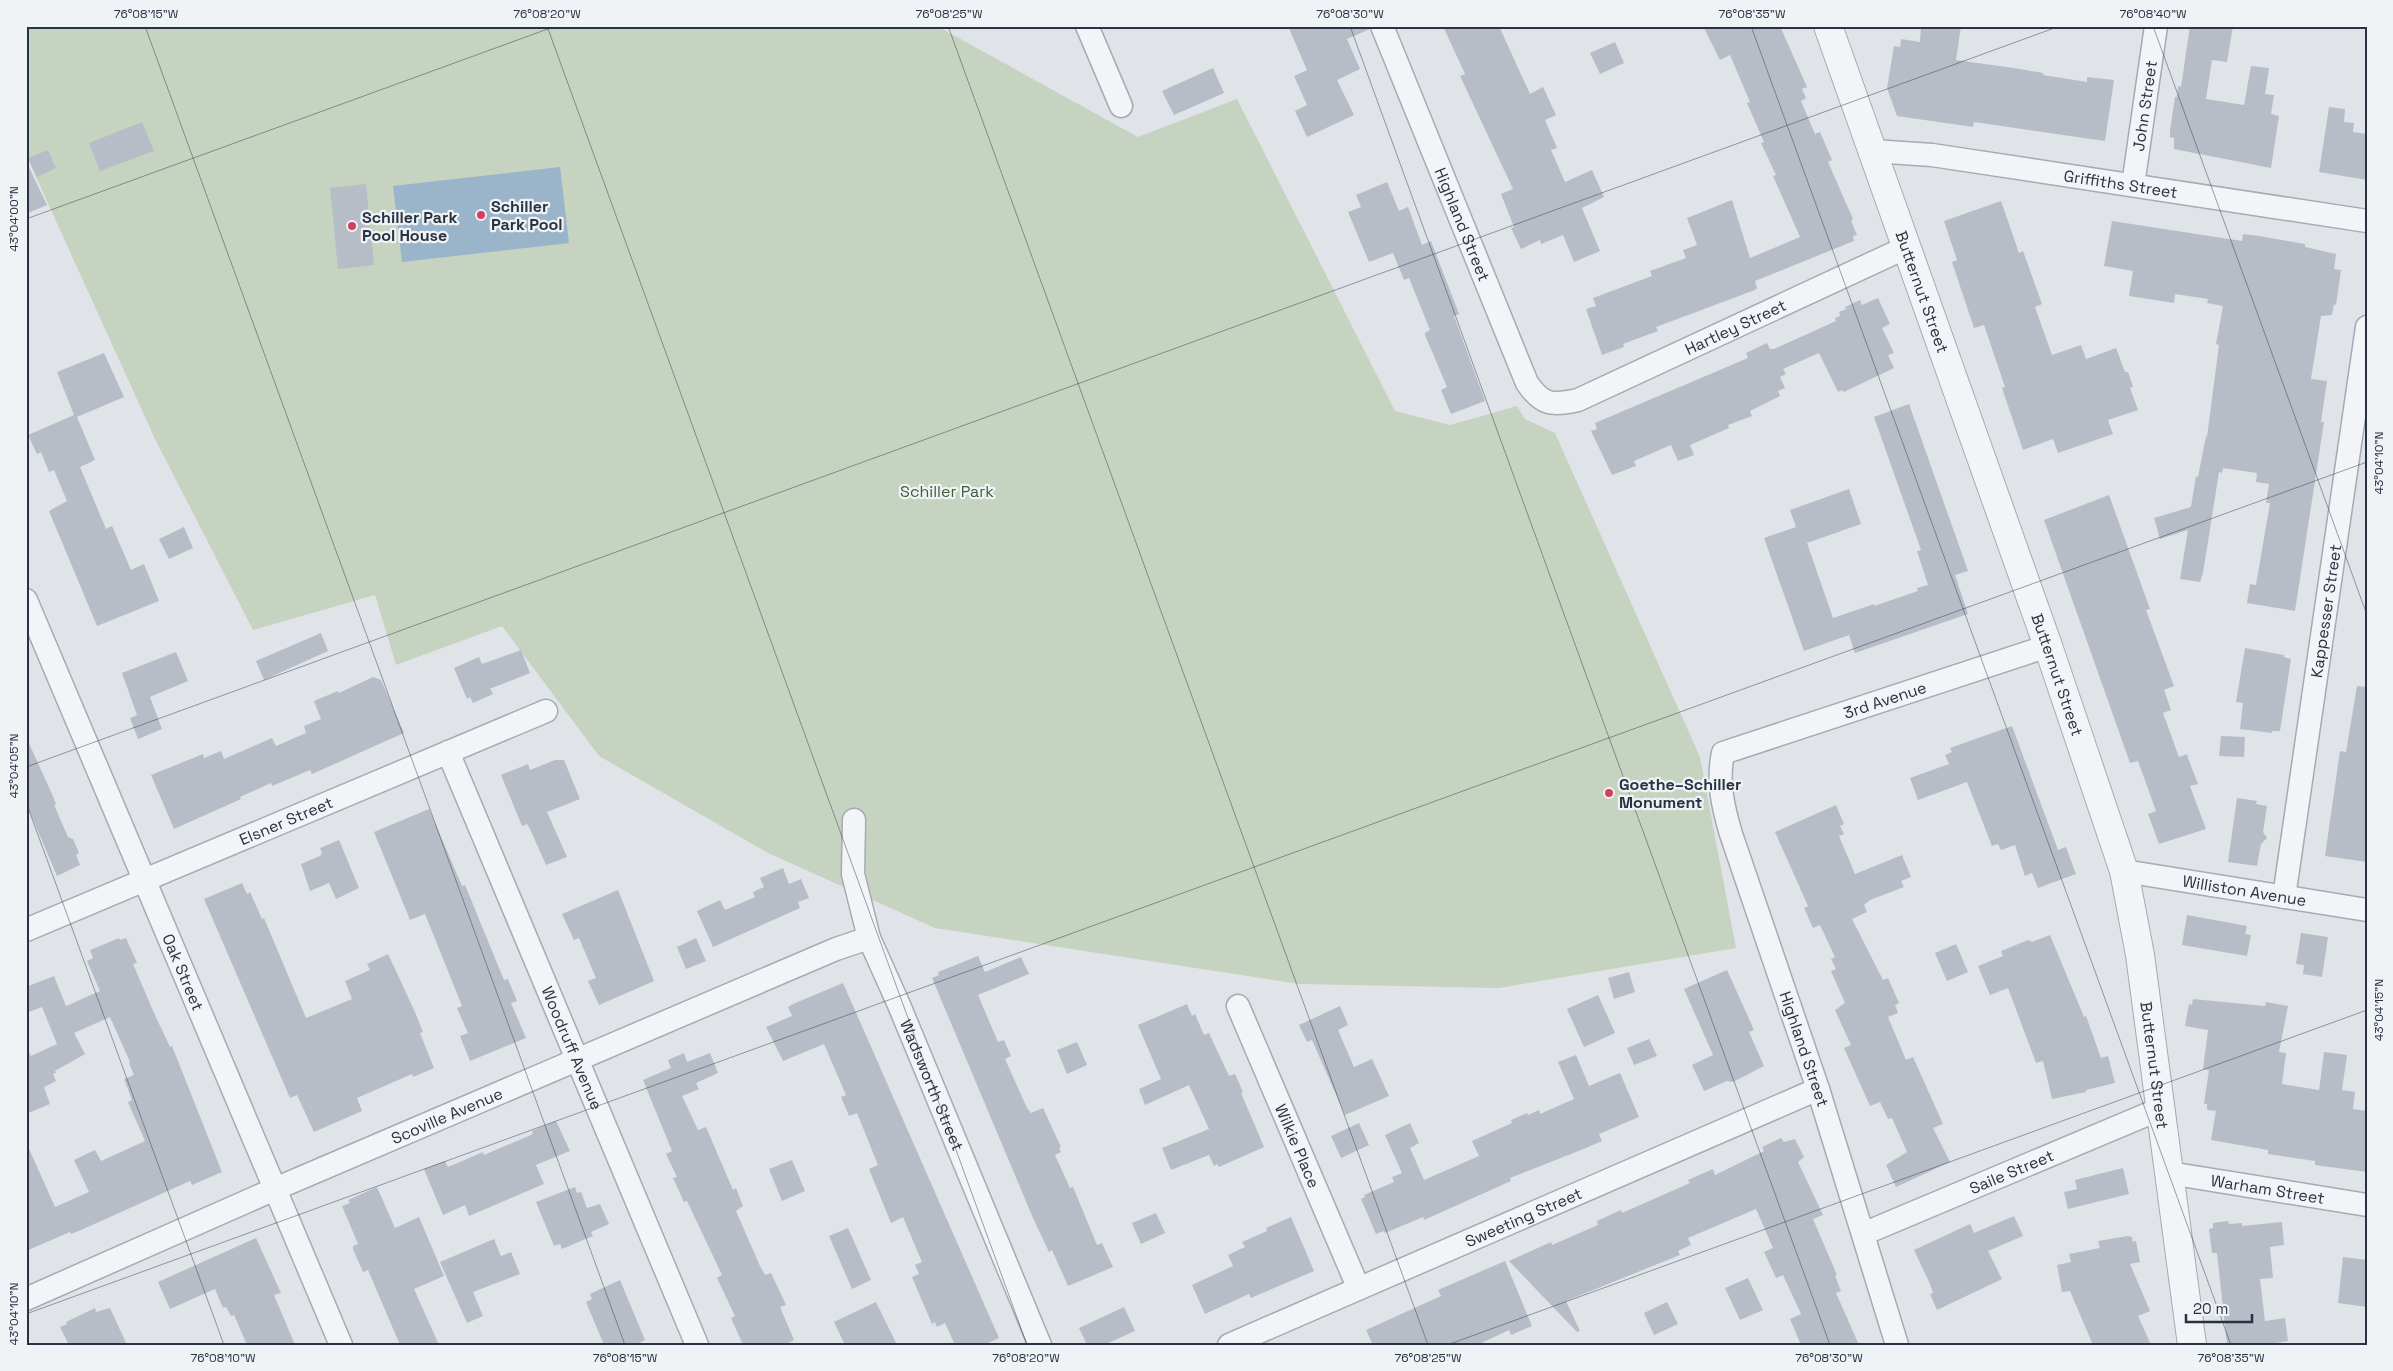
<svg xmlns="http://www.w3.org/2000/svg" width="2393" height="1371" font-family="'Space Grotesk',sans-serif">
<rect width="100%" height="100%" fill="#e0e4e9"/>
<path fill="#c6d3c0" d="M26,26H937L1138,137L1237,99L1395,411L1450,425L1517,406L1525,419L1555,433L1700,757L1736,948L1499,988L1299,984L935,928L768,853L599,756L502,626L396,665L375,595L253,630L155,439L26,155Z"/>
<path fill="#9ab4ca" d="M560,167L569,243L402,262L393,186Z"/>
<g fill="#b7bdc6">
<path d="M1288,26H1369L1370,29L1347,39L1360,69L1337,80L1354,115L1307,137L1295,111L1307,105L1294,76L1307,70Z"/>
<path d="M1443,26H1499L1530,94L1543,87L1556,115L1545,120L1557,148L1551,150L1565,182L1592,170L1604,197L1582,208L1600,251L1574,262L1563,235L1541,244L1540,240L1521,249L1511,228L1514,227L1501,194L1513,189L1460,76L1465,74Z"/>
<path d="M1703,26H1780L1807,87L1802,89L1806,98L1801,101L1815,134L1820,132L1832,160L1828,162L1853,219L1851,221L1857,235L1853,236L1854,241L1755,281L1757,288L1755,290L1656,327L1658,331L1623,344L1624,347L1602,355L1586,309L1596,306L1593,298L1652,276L1650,271L1686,258L1683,250L1697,245L1687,218L1732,200L1750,258L1800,237L1773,176L1776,175L1761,143L1764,142L1747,103L1750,102L1730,55L1720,60Z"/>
<path d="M1921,26H1961L1956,60L2014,68L2043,73V75L2087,82V77L2114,80L2105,141L1974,122L1973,127L1897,116L1887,88L1894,46L1900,47L1901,39L1920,42Z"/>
<path d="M2190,26H2233L2227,62L2212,60L2206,99L2244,105L2251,66L2269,68L2265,94L2274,95L2271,114L2279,116L2271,168L2174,149V138L2170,137V131L2175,97H2177L2178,86L2181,87Z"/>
<path d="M1615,42L1624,63L1600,74L1590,53Z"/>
<path d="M1213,68L1224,93L1174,115L1162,91Z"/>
<path d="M2329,107L2345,109L2344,122L2354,123L2353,132L2367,134V180L2319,172Z"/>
<path d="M142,122L154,151L100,171L89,143Z"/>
<path d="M48,150L56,168L37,177L28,158Z"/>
<path d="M26,161L47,205L26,214Z"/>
<path d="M1387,182L1399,211L1408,207L1422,245L1431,241L1459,314L1454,316L1485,401L1451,414L1441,390L1447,387L1425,335V333L1430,330L1409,278L1404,280L1393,253L1369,262L1348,212L1361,207L1356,195Z"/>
<path d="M366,184L374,265L338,269L330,188Z"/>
<path d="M2001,201L2019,253L2023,251L2042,304L2035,307L2052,355L2081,345L2086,359L2116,348L2125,372H2128L2133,387L2130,388L2138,410L2108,420L2113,434L2058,453L2053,439L2023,450L2002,388L2005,387L1984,325L1974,328L1952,262L1957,260L1944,221Z"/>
<path d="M2112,221L2242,241L2243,234L2259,236L2305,244V247L2336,254L2334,269L2341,270L2336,305L2334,304L2332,315L2321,316L2311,379L2327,381L2321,422H2324L2295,611L2247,603L2250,584L2256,585L2270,503H2266L2269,484L2256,482L2257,473L2223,468L2222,473L2219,472L2203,573L2200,582L2180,579L2188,530L2160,539L2154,518L2191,507L2196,476L2198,477L2206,436L2207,437L2219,345L2216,344L2223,306L2207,303L2208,299L2175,294L2174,303L2129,296L2133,271L2104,266Z"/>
<path d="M1878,298L1890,324L1882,328L1894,353L1888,355L1894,368L1844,392L1842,390L1838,392L1819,353L1783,369L1786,374L1780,377L1785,388L1778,391L1780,396L1750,411L1752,416L1728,425L1729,428L1690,445L1694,455L1678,461L1671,445L1634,461L1636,466L1612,475L1591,431L1597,429L1595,423L1748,358L1746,353L1767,343L1770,349H1774L1836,321L1835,318L1840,316L1839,312L1846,309L1845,307L1860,300L1862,305Z"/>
<path d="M104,353L124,397L77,417L95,460L80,467L106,529L112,526L131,570L144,564L159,601L97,626L49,511L67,501L54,470L49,472L41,452L37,454L28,435L74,415L57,372Z"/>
<path d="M1909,404L1968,571L1955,575L1968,614L1855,653L1849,635L1804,651L1764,538L1796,527L1790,510L1849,489L1861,524L1807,543L1833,618L1874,604V606L1918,591L1917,588L1928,585L1917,551L1921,550L1874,417Z"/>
<path d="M2109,495L2150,609L2146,610L2174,686L2164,690L2171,710L2163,713L2179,757L2187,754L2188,758L2198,784L2190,786L2206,829L2159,844L2148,814L2156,811L2138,761L2130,763L2044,520Z"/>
<path d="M184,527L193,548L169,559L159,539Z"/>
<path d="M321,633L328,651L264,680L256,661Z"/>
<path d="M2245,648L2284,655V657L2291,659L2280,731H2272V733L2240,729L2243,703L2236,702Z"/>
<path d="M521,650L530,673L492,688H490L493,694L473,703L470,697L467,699L454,668L479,657L482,664Z"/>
<path d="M176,652L188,681L150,697L162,729L138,739L130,718L137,715L122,673Z"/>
<path d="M373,677L381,680L404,733L312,774L310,770L272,786L271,783L240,797L241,799L174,829L151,775L203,754L204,758L221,751L224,759L272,738L276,746L306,733L304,726L321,719L314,701L338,691L339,693Z"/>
<path d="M2357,686L2367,687V862L2325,856L2340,751L2346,752Z"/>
<path d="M2012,726L2058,850L2066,847L2076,874L2038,888L2032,873L2025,876L2015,845L2001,850L1998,844L1992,846L1967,782L1918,800L1910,778L1949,764L1945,755L1952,752L1950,748Z"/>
<path d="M2221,736L2245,737L2244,757L2219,756Z"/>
<path d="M26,737L52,794L56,804L54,805L68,837L73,839L79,853L76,855L80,865L57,876L26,803Z"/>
<path d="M555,760H564L580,799L547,812L567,857L546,865L530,829L527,824L522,826L501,775L528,764L530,770Z"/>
<path d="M2237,798L2257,801L2256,804L2267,806L2263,832L2267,838L2261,844L2257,866L2228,862Z"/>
<path d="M1836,805L1844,824L1840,826L1844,834L1839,836L1855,874L1902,855L1911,877L1901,881L1904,887L1870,900L1864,905L1867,912L1852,919L1883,980L1888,978L1899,1003L1895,1005L1898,1013L1888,1017L1906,1060L1913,1057L1943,1124L1933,1128L1950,1162L1896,1187L1886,1165L1907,1152L1892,1118L1888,1119L1880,1102L1870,1106L1844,1048L1851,1045L1835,1010L1845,1003L1831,971L1836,969L1831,959L1835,957L1820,925L1813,928L1804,908L1808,906L1775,832Z"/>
<path d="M429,809L462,886L465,885L504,980L508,979L517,1001L511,1003L526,1038L470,1061L460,1036L468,1033L457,1008L462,1006L425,914L410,920L374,832Z"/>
<path d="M339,840L359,888L336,899L329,883L310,891L301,864L320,856L322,853L320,848Z"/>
<path d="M783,868L789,884L801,879L809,898L798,902L800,908L713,947L697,911L720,900L725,910L755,897L753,892L764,887L760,878Z"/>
<path d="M242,883L247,894L250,892L262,919L264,918L306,1018L352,999L345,981L370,970L367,964L388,954L415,1012L423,1032L420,1033L434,1068L413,1077L412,1074L357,1098L362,1111L314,1132L297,1095L290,1098L204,899Z"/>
<path d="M618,890L654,981L599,1005L588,981L596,978L579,938L574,940L562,914Z"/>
<path d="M2187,915L2247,926L2245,934L2251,935L2247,956L2182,945Z"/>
<path d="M2301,933L2328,937L2322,977L2303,974L2304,965L2296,964Z"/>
<path d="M2050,935L2084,1017L2086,1016L2101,1058L2108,1056L2115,1083L2086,1090V1092L2052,1099L2043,1061L2036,1063L2008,988L1990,995L1978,966L2003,956L2001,951L2028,940L2032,942Z"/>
<path d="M119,938L120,940L126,938L137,963L133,964L154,1013L170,1047L172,1046L222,1172L192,1185L190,1181L81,1230L71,1234L70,1232L26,1251V1142L55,1207L89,1192L74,1160L95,1150L101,1161L145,1141L128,1102L132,1100L124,1079L134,1075L129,1063L130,1062L110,1017L74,1033L85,1054L55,1071L56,1073L53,1074L56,1081L44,1087L50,1104L26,1114V1046L31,1056L57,1044L42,1007L26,1013V987L54,976L66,1006L100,991L87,961L93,958L90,950Z"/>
<path d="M696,938L706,961L686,969L677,947Z"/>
<path d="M1956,944L1968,972L1947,981L1935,953Z"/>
<path d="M978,956L985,972L1021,957L1029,974L978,995L998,1042L1004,1040L1011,1056L1005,1059L1027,1108L1031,1113L1043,1108L1061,1147L1059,1148L1061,1152L1055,1155L1070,1188L1073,1187L1097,1245L1102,1243L1113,1267L1068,1286L1052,1250L1049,1252L1033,1218L932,978L939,975L938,972Z"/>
<path d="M1727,970L1754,1030L1749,1032L1764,1066L1733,1082L1727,1081L1704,1091L1692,1065L1713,1055L1684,989Z"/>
<path d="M1629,972L1635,992L1614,999L1608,978Z"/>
<path d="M843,983L999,1338L984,1345H955L945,1323L937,1327L935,1322L932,1324L912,1277L919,1274L915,1265L922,1262L903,1217L891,1223L869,1169L878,1165L857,1113L849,1116L841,1097L846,1095L824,1044L783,1061L766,1027L792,1016L788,1007L793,1004Z"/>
<path d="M1598,995L1615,1033L1584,1047L1567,1009Z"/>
<path d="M2193,999L2265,1006L2266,1002L2288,1006L2279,1052L2286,1053L2282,1084L2319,1090L2324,1052L2347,1055L2342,1090L2355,1092L2353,1109L2367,1111V1172L2315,1165V1161L2268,1154V1150L2211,1140L2216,1111L2207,1110V1104H2204L2209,1070L2203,1069L2208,1030L2185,1026L2189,1004L2192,1005Z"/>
<path d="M1187,1004L1192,1016L1195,1014L1204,1035L1209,1033L1229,1076L1235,1074L1243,1092L1241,1093L1264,1147L1219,1167L1217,1164L1214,1166L1209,1155L1171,1170L1162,1148L1209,1129L1189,1085L1145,1105L1139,1089L1161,1079L1138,1025Z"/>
<path d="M1340,1006L1348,1025L1338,1030L1354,1067L1372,1059L1389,1096L1345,1115L1312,1040L1307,1042L1299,1025Z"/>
<path d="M1649,1039L1657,1056L1634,1065L1627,1048Z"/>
<path d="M1077,1042L1087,1065L1067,1074L1057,1050Z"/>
<path d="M684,1053L687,1062L710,1053L718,1073L696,1083L699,1089L682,1096L698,1130L706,1127L733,1190L736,1188L743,1206L736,1211L760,1266L765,1275L771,1273L786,1305L780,1307L794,1340L785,1345H743L731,1318L735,1316L717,1278L722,1275L687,1201L684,1202L673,1178L677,1177L666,1154L672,1151L643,1080L671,1068L668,1060Z"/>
<path d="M1576,1055L1589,1086L1620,1073L1639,1117L1599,1134L1602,1141L1586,1148L1510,1178L1511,1181L1424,1220L1423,1217L1385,1233L1384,1231L1376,1234L1361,1199L1365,1197L1364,1195L1394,1182L1392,1177L1402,1173L1385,1135L1410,1123L1419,1143L1410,1148L1424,1180L1479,1156L1472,1141L1512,1123L1511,1120L1527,1113L1528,1115L1539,1110L1540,1114L1574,1099L1558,1062Z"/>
<path d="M556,1121L570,1151L536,1165L544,1184L469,1216L465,1205L443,1215L424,1169L445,1161L448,1167L483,1152L484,1155L533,1134L532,1131Z"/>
<path d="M1359,1123L1369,1145L1341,1158L1331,1136Z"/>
<path d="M1781,1138L1784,1142L1795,1139L1804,1157L1798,1162L1823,1215L1813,1219L1837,1275L1835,1276L1841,1291L1836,1293L1859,1345H1801L1790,1319L1801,1314L1783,1275L1776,1278L1764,1252L1773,1248L1756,1209L1688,1238L1691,1245L1678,1251L1680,1255L1566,1301L1580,1331L1577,1332L1509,1261L1551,1242L1552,1245L1598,1225L1597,1221L1621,1210L1622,1213L1690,1183L1688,1180L1713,1169L1715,1175L1764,1151L1762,1147Z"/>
<path d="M792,1160L805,1191L782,1201L769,1169Z"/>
<path d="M2123,1168L2129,1194L2068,1209L2064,1192L2077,1189L2075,1180Z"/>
<path d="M377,1187L395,1228L419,1217L444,1276L414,1289L439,1345H400L368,1270L363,1272L353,1249V1246L358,1244L342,1206L350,1203L348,1200Z"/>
<path d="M575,1187L577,1193L581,1192L587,1208L600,1204L609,1224L591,1232L593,1236L562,1249L560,1244L554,1246L536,1202Z"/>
<path d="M1156,1213L1165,1233L1141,1244L1132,1223Z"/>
<path d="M2014,1216L2023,1236L1988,1251L2002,1279L1937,1310L1930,1294L1933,1293L1930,1284L1914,1250L1970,1224L1974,1233Z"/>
<path d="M1291,1217L1314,1271L1251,1298L1249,1294L1205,1314L1192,1285L1233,1266L1228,1255L1245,1247L1242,1242L1267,1231L1266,1228Z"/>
<path d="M2228,1221L2229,1224L2242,1223V1226L2282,1222L2284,1245L2270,1247L2273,1278L2260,1279L2265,1321L2285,1318L2288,1341L2275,1343V1345H2227L2217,1253H2212L2209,1229L2213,1228V1223Z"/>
<path d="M848,1228L871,1280L852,1289L829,1236Z"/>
<path d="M2128,1236L2132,1237L2133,1242L2136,1241L2140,1262L2130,1264L2150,1311L2138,1316L2151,1345H2093L2070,1291L2062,1292L2057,1265L2071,1262L2069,1254L2100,1248L2098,1241Z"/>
<path d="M256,1238L281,1293L274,1295L295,1345H247L234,1315L231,1316L226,1307L223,1308L215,1289L170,1309L158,1282Z"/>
<path d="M494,1239L501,1256L511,1252L520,1274L473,1292L483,1316L467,1323L440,1262Z"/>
<path d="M2343,1257L2367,1260V1307L2338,1303Z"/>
<path d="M1505,1261L1532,1326L1511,1335L1509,1330L1477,1345H1373L1366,1330L1441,1296L1438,1290Z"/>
<path d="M1748,1278L1763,1310L1740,1320L1725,1288Z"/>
<path d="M620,1280L645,1340L635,1345H604L586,1302L592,1299L590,1294Z"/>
<path d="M876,1302L897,1345H845L834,1322Z"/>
<path d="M1667,1302L1678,1324L1654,1335L1644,1313Z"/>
<path d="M1124,1307L1135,1331L1104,1345H1087L1079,1328Z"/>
<path d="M95,1308L96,1312L110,1308L127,1345H69L60,1327L67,1324L66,1322Z"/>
</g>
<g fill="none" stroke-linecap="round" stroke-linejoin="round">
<g stroke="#a5abb3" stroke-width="25">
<g id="minor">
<path d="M1087,26L1121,106"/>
<path id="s1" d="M1382,26L1527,383C1542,405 1552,406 1578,400L1907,247"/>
<path id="s2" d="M1873,151L1932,155L2367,221"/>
<path id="s3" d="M2133,185L2156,26"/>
<path id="s4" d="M26,600L341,1345"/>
<path id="s5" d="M448,752L697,1345"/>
<path id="s6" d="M854,820L853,874L869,938L899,1005L1040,1345"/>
<path id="s7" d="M2124,871L2367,910"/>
<path id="s8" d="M2284,897L2367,327"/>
<path id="s9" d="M26,930L546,711"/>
<path id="s10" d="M1238,1006L1358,1287"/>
<path id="s11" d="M2169,1173L2367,1205"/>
<path id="s12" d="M1863,1234L2160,1109"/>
<path id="s13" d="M26,1299L275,1189L836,949L869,938"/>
<path id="s14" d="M1229,1345L1818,1089"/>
<path id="s15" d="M1897,1345L1818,1089L1731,834C1723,807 1717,782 1723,753L2048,646"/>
</g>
</g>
<g stroke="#a5abb3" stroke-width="30">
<g id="tertiary">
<path id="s16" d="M1828,26L2048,646L2124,871L2140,955L2192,1345"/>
</g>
</g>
<use href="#minor" stroke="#f2f4f7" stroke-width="22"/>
<use href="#tertiary" stroke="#f2f4f7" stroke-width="28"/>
</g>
<path fill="none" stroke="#283241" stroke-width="1" stroke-opacity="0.45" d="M145,26L625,1345M547,26L1027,1345M948,26L1428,1345M1350,26L1830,1345M1751,26L2231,1345M2153,26L2367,615M26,219L556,26M26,767L2060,26M26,802L224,1345M26,1314L2367,462M1447,1345L2367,1010"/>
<g fill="#d1415f" stroke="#eff3f6" stroke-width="2">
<circle cx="481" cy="215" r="5"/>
<circle cx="352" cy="226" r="5"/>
<circle cx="1609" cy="793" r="5"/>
</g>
<g text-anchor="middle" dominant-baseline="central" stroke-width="4.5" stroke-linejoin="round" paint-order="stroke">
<g font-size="16" fill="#283241" stroke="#eff3f6">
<text stroke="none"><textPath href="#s3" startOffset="80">John Street</textPath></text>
<text stroke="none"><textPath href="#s2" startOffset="250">Griffiths Street</textPath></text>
<text stroke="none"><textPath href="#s1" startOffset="214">Highland Street</textPath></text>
<text stroke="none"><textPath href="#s16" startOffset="282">Butternut Street</textPath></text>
<text stroke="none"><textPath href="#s1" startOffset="618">Hartley Street</textPath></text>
<text stroke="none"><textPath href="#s8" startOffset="289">Kappesser Street</textPath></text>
<text stroke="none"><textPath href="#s16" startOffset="688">Butternut Street</textPath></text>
<text stroke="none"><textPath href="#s15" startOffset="790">3rd Avenue</textPath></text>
<text stroke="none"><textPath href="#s9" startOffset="282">Elsner Street</textPath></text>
<text stroke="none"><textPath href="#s7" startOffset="122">Williston Avenue</textPath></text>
<text stroke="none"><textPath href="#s4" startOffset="404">Oak Street</textPath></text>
<text stroke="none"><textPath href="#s5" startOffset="321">Woodruff Avenue</textPath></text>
<text transform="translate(1804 1049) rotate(71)">Highland Street</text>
<text stroke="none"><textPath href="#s16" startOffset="1092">Butternut Street</textPath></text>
<text stroke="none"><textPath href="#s6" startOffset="280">Wadsworth Street</textPath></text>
<text stroke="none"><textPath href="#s13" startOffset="459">Scoville Avenue</textPath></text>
<text stroke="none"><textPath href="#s10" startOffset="152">Wilkie Place</textPath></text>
<text stroke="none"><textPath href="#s12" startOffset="161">Saile Street</textPath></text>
<text stroke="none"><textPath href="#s11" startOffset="100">Warham Street</textPath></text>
<text stroke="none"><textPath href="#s14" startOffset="321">Sweeting Street</textPath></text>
</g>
<g font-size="16" font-weight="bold" fill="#283241" stroke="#eff3f6" text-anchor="start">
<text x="491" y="206">Schiller<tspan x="491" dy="18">Park Pool</tspan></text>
<text x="362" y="217">Schiller Park<tspan x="362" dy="18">Pool House</tspan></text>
<text x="1619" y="784">Goethe–Schiller<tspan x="1619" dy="18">Monument</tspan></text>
</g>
<g font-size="16" fill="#3f5d35" stroke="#eff3f6">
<text x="947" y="491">Schiller Park</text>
</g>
</g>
<rect width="2393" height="1371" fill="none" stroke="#eff3f6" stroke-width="55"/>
<path d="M2186 1314v8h66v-8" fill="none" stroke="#283241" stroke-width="2.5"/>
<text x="2193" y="1314" font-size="15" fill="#283241" stroke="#eff3f6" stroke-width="4" paint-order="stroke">20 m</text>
<rect x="28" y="28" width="2338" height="1316" fill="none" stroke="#283241" stroke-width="2"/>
<g font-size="12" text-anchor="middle" fill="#283241">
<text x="146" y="18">76°08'15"W</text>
<text x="547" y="18">76°08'20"W</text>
<text x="949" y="18">76°08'25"W</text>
<text x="1350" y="18">76°08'30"W</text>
<text x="1752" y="18">76°08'35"W</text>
<text x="2153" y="18">76°08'40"W</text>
<text transform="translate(14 219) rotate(-90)" y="4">43°04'00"N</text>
<text transform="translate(2379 463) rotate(-90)" y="4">43°04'10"N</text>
<text transform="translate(14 766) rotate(-90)" y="4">43°04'05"N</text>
<text transform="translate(2379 1010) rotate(-90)" y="4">43°04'15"N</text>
<text transform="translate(14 1314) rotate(-90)" y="4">43°04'10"N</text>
<text x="223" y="1362">76°08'10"W</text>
<text x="625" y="1362">76°08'15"W</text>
<text x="1026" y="1362">76°08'20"W</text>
<text x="1428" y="1362">76°08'25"W</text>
<text x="1829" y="1362">76°08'30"W</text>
<text x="2231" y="1362">76°08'35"W</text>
</g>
</svg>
